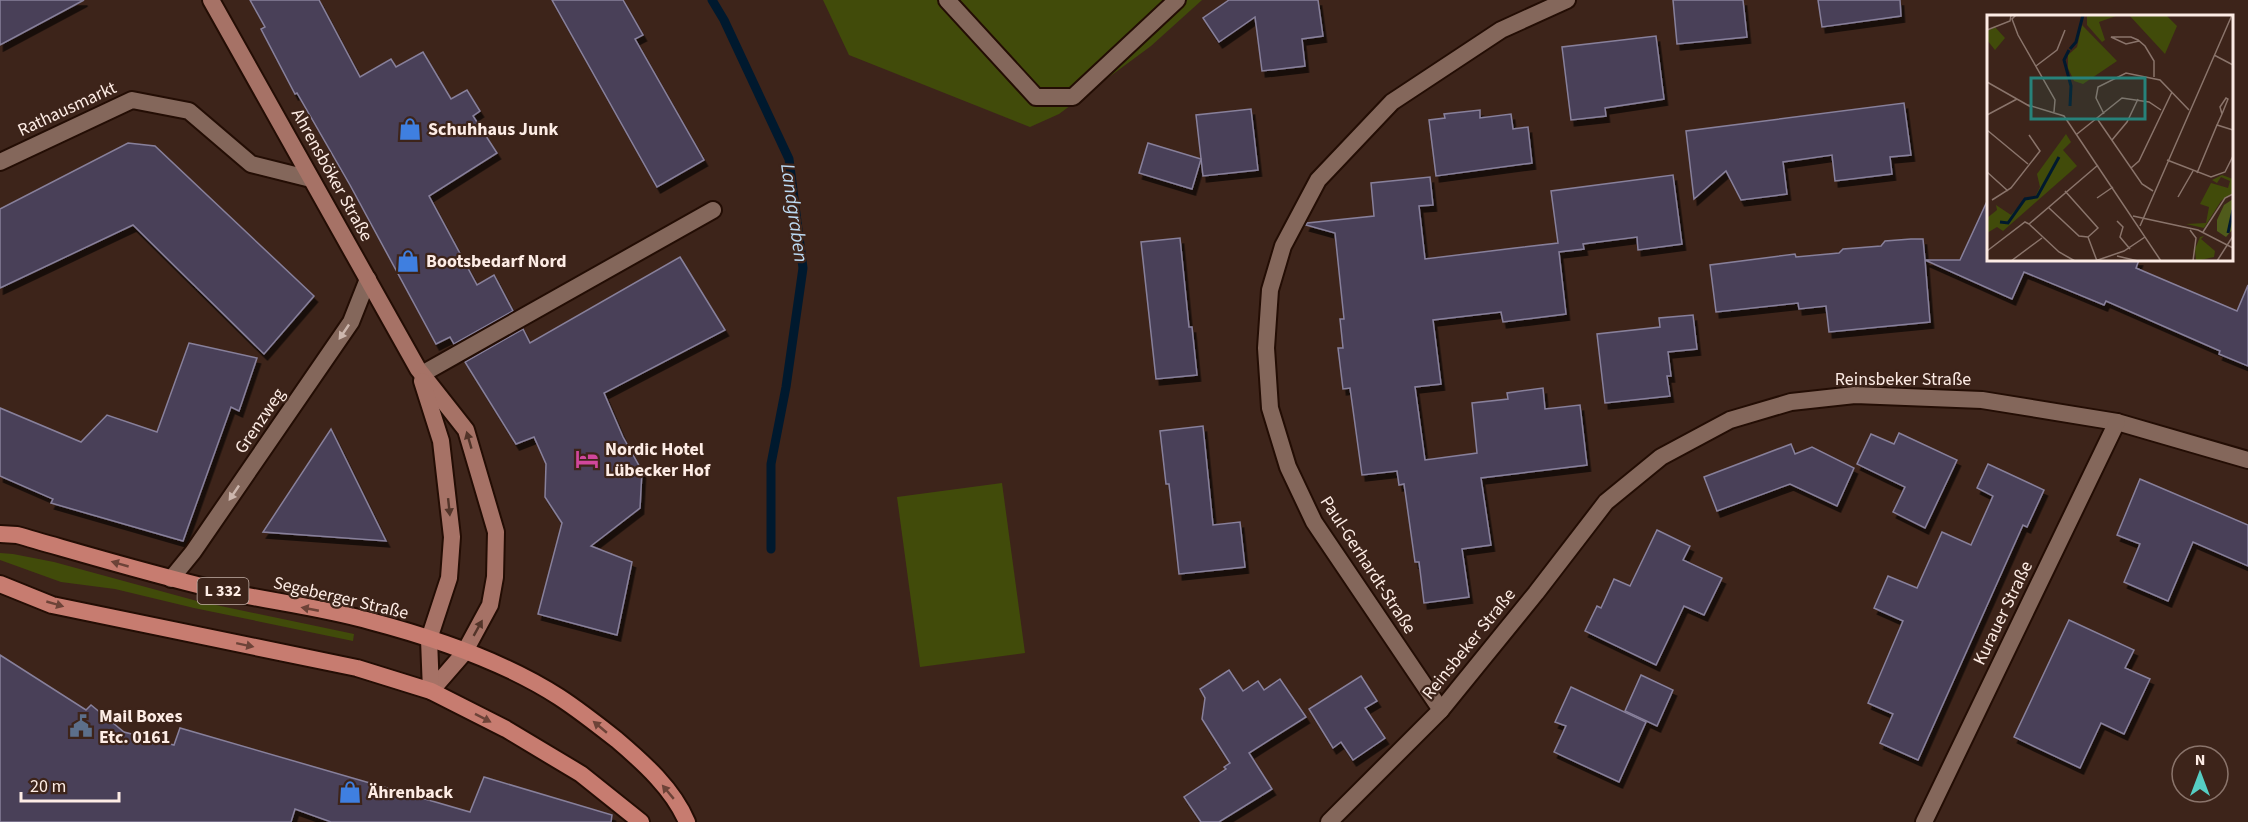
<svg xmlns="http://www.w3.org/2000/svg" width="2248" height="822" font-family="'Source Sans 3',sans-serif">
<defs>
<filter id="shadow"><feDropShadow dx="3.5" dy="6" stdDeviation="0" flood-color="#0009"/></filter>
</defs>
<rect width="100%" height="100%" fill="#3d241a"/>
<g fill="#414b0a">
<path d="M823,0H1202L1151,46L1059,114L1030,127L849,55Z"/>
<path d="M1002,483L1025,653L920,667L897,497Z"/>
<path d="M0,553L13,554L54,562L197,601L354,634L353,641L194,608L115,589L61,582L0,560Z"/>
</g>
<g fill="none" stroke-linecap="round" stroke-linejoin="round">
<path stroke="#00192e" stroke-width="9" d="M712,0L724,20L789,159L803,268L786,387L771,464V549"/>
</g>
<g fill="#484059" stroke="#88809b" stroke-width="1.5" filter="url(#shadow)">
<path d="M0,0H84L0,45Z"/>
<path d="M250,0H319L360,77L391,59L396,67L423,52L451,99L467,90L480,111L473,116L497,153L429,196L477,285L494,275L513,311L454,344L450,337L436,344L350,185L297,93L295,94L261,29L265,27Z"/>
<path d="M552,0H623L643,35L635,39L704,160L657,187Z"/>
<path d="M1229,0H1318L1323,36L1302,39L1305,66L1262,71L1255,17L1219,42L1203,18Z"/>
<path d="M1673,0H1743L1747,37L1677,44Z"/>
<path d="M1818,0H1900L1901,16L1822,27Z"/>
<path d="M1656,36L1664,99L1605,108L1606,116L1571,120L1562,47Z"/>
<path d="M1904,103L1911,155L1890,157L1892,174L1835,181L1832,155L1783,162L1787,194L1741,200L1726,171L1694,199L1686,131Z"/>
<path d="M1251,109L1258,170L1203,176L1196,115Z"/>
<path d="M1480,110V118L1511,114L1513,129L1528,127L1532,163L1436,176L1429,120L1445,118L1444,114Z"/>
<path d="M128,143L155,146L314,296L264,354L133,225L0,288V209Z"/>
<path d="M1148,143L1201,159L1192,189L1139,173Z"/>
<path d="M1673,175L1682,244L1638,250L1637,237L1583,244L1584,249L1559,252L1566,314L1503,322L1501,312L1433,320L1441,384L1415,387L1425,460L1477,453L1472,403L1508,399L1507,393L1543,388L1545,409L1580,405L1587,465L1481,478L1491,545L1462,549L1469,597L1424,603L1419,562H1415L1404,484L1399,485L1397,471L1362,475L1350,388L1343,389L1338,348H1343L1340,319H1344L1335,233L1306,225L1307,223L1374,216L1371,183L1430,177L1433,205L1419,206L1425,259L1515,248L1558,243L1551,191Z"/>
<path d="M1989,197V260H2139L2136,268L2237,311L2248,285V366L2219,354L2220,351L2106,301L2104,305L2024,272L2012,299L1925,260L1930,322L1829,332L1826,306L1799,309L1798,303L1716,312L1710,265L1795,254L1796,257L1839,253L1843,249L1881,246L1885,241L1911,239H1923L1925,260H1960Z"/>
<path d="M1180,238L1189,327H1192L1197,375L1156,379L1141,242Z"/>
<path d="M680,257L725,330L604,393L623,437L642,471L640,508L591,546L632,562L617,635L538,614L562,523L545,497L546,464L534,437L516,444L465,362L523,329L530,343Z"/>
<path d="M1693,315L1697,349L1668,352L1671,376H1667L1670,396L1605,403L1597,334L1660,327L1659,318Z"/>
<path d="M189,343L257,358L239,411L231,407L183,541L51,503L53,499L0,476V408L81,442L107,415L157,432Z"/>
<path d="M1203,426L1213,525L1240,522L1245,567L1179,574L1169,484H1166L1160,431Z"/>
<path d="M331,429L386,541L263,532Z"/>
<path d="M1899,433L1957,460L1925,528L1893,512L1905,487L1857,464L1871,434L1894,444Z"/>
<path d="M1791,444L1795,454L1812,447L1854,468L1837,506L1790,484L1717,511L1704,477Z"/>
<path d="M1988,464L2044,490L2027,527L2023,525L1918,760L1880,743L1893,714L1868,703L1903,621L1874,608L1888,576L1917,588L1942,532L1971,545L1993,496L1977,488Z"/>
<path d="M2140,479L2248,525V566L2193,542L2168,601L2124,582L2140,544L2117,535Z"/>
<path d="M1657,530L1690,546L1683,560L1722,578L1704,615L1684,606L1656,665L1585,631L1597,606L1601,608L1614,579L1630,586Z"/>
<path d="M2069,620L2134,650L2125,668L2150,679L2124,734L2101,723L2080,768L2014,737Z"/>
<path d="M0,655L86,710L91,705L124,732L174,745L180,728L470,812L484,777L612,815L611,822H331L295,809L291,822H0Z"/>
<path d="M1229,670L1243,691L1258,681L1264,690L1280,679L1306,717L1249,753L1272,789L1219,822H1201L1184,797L1226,769L1224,767L1230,763L1202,719L1205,698L1200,689Z"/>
<path d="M1641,675L1673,690L1657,726L1625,711Z"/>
<path d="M1361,676L1377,701L1365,708L1385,738L1353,760L1341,742L1333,748L1309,709Z"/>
<path d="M1571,687L1646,722L1619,782L1554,752L1566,726L1555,722Z"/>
</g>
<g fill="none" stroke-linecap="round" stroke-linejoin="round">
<g stroke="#230d04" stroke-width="20">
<g id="service">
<path d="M947,0L1036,97H1073L1177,0"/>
<path d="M422,374L713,210"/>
<path d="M171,579L193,552L351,322L368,279"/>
</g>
</g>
<g stroke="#230d04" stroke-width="20">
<path id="pedestrian" d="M0,162L132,100L189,111L251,164L311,179"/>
</g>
<g stroke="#230d04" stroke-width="20">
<g id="minor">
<path d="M1441,710L1314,522L1288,467L1270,408L1266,348L1270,290L1283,246L1318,180L1392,102L1501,30L1567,0"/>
<path d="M1329,822L1441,710L1536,593L1606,502L1661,457L1730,420L1791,402L1855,395L1982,400L2117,422L2248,460"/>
<path d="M1924,822L2117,422"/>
</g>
</g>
<g stroke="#230d04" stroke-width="20">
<g id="secondary">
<path d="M211,0L418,369L466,430L496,532L495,577L490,605L464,653L431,691"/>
<path d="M422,381L441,441L452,537L449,578L429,639L431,691"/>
</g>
</g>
<g stroke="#230d04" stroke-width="20">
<g id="primary">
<path d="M0,534L17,535C84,554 150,574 218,590C268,601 320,607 370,621C431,637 505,662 559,697C579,710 598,725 617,740C644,763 673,789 687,822"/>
<path d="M0,584L52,605L357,668L431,691L506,729L581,774L641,822"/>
</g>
</g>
<use href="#service" stroke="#84675b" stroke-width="16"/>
<use href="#pedestrian" stroke="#84675b" stroke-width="16"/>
<use href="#minor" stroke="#84675b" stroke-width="16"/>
<use href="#secondary" stroke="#a67266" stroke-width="16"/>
<use href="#primary" stroke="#c77c70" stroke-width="16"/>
</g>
<defs><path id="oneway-solid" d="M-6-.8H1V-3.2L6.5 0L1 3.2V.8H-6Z" transform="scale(1.5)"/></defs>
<g fill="#cdb7ae">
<use href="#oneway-solid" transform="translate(344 332) rotate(124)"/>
<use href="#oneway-solid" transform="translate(234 493) rotate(124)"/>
</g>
<g fill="#523429">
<use href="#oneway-solid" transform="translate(469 440) rotate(-106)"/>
<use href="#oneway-solid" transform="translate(449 507) rotate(84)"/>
<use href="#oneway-solid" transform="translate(478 628) rotate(-61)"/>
</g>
<g fill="#6d4338">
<use href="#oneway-solid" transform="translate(120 564) rotate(-164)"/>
<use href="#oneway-solid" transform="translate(55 604) rotate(16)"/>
<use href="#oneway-solid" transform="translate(310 609) rotate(-169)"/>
<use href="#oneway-solid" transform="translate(245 645) rotate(12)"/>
<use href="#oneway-solid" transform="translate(483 718) rotate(27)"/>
<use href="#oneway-solid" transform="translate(600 727) rotate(-140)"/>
<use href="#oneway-solid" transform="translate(668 792) rotate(-130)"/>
</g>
<defs>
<g id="shop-bare" transform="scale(1.8)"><path d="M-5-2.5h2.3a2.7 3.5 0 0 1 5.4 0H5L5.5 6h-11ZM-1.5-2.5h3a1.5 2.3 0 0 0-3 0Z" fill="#3f7fe0" stroke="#3d241a" stroke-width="2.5" paint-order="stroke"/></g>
<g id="hotel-bare" transform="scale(1.8)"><path d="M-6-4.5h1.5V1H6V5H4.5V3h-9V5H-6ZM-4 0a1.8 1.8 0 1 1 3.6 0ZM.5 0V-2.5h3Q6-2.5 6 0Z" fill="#d1479c" stroke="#3d241a" stroke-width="2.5" paint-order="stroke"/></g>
<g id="civic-bare" transform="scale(1.8)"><path d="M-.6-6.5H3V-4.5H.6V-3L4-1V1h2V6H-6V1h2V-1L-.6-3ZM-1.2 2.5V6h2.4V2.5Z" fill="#5c6f8a" stroke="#3d241a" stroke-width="2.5" paint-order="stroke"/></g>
</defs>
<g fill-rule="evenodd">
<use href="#shop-bare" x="410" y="129"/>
<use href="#shop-bare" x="408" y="261"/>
<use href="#hotel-bare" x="587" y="459"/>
<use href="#civic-bare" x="81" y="726"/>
<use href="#shop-bare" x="350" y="792"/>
</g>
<g text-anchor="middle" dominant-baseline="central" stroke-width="4.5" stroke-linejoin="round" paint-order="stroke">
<rect fill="#3d241a" stroke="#c3b0a8" stroke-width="1.5" x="197.5" y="578" width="51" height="26" rx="4.5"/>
<g font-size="16" font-weight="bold" fill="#fdece5">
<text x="223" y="591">L 332</text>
</g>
<g font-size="18" fill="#fdece5" stroke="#3d241a">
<text transform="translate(67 109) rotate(-25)">Rathausmarkt</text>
<text transform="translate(332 175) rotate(61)">Ahrensböker Straße</text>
<text x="1903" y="379">Reinsbeker Straße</text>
<text transform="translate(260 421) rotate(-56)">Grenzweg</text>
<text transform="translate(1368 565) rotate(57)">Paul-Gerhardt-Straße</text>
<text transform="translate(341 598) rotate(13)">Segeberger Straße</text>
<text transform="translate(2003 613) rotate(-64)">Kurauer Straße</text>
<text transform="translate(1469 644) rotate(-51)">Reinsbeker Straße</text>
</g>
<g font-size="18" font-weight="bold" fill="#fdece5" stroke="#3d241a" text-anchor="start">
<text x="428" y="129">Schuhhaus Junk</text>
<text x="426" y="261">Bootsbedarf Nord</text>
<text x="605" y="449">Nordic Hotel<tspan x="605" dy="21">Lübecker Hof</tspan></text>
<text x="99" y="716">Mail Boxes<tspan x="99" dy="21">Etc. 0161</tspan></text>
<text x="368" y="792">Ährenback</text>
</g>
<g font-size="20" font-style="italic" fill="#bcdaf3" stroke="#3d241a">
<text transform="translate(794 213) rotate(82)">Landgraben</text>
</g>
</g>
<g transform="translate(1987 15)">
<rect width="246" height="246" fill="#3d241a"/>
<path d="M100,0H132L112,7L118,25L115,27L100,10ZM142,0H179L190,11L178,39ZM95,10L130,46L96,69L87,66L81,53V40L90,32ZM8,12L18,23L8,35L0,25V16ZM79,119L84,127L76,135L90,151L16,216L10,212L0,218V203L10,195L9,190L24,200L40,182H48L53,172L50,159ZM235,160L246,164V178L234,186L217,213L199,209L219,208L222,192L213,189L224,168L241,173L243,166L234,162L230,168L225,165ZM217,221L214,224L228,236L227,242L209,246L208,234L213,222Z" fill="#414b0a"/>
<path d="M246,184V214L239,222L230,216V205L237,190Z" fill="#505b1b"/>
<path fill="none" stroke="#00192e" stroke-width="3" d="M83,34L89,27L96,0M82,35L77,45L84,71L83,91M13,207L21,208L38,184L50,182L72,142M241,218L246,195"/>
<path fill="none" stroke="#8a746b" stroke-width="1.5" d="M29,0L25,4L31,20L68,85L67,97M0,15L23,6L24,0M152,26L139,29L124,22H144L151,25L158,31L167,46V62M227,40L246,50M49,51L70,35L78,15M0,67L44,92M41,90L77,101L174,246M117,99L109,83L111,72L139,58L173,65L202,95M0,100L30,84M111,105L155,169L166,176M230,110L235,99L241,84L239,83L233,92L235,99M0,115L41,149M90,119L135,83L162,87L174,95M125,125L140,107L151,84M180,145L224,162L238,157L246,141M144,153L152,146L185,77M0,157L21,176M210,158L230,110L246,115M78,176L111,213L101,222M191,182L206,156M110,183L126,172M5,185L24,173L53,136L42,120M62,193L92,221L101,222M146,201L211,215L246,233M130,206L136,212L133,222L143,234M42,209L111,150M42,209L72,237L88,246M153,211L245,0M203,215L209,223L206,246M216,217L238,183L246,179M101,222L110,246M0,236L38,207L42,209M130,241L151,246M24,246L55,223M108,246L137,236L158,222M230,246L246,221"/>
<path fill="#27827a" fill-opacity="0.15" stroke="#27827a" stroke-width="3" d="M44,63H158V104H44Z"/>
<rect width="246" height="246" fill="none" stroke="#fdece5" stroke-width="3"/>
</g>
<g transform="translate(2200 774)"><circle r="28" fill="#3d241a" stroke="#8a746b" stroke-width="1.5"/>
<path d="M0-4.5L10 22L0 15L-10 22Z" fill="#56cec3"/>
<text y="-9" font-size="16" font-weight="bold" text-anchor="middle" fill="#fdece5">N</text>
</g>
<path d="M21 792v9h98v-9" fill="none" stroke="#fdece5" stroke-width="3"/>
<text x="30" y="792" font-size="18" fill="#fdece5" stroke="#3d241a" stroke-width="4.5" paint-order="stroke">20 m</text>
</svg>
